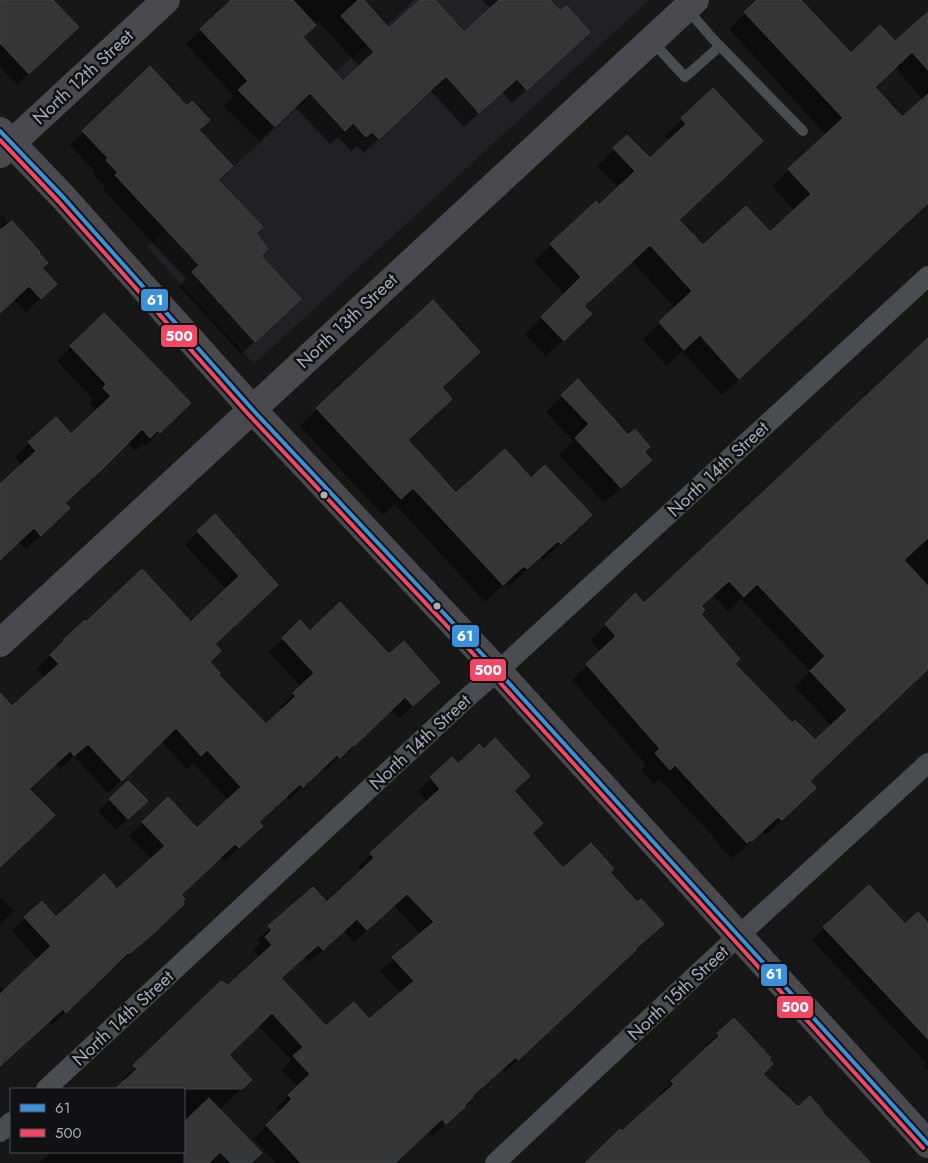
<svg xmlns="http://www.w3.org/2000/svg" width="928" height="1163" font-family="Jost,sans-serif">
<rect width="100%" height="100%" fill="#171717"/>
<path fill="#212123" d="M414,0H649L254,364L147,247Z"/>
<g fill="#0007" fill-rule="evenodd">
<path d="M0,0H51L66,38L17,85L0,67Z"/>
<path d="M237,0H361L389,30L422,0H434L464,34L491,9L482,0H548L574,46L512,103L502,92L464,127L430,90L364,153L357,146L351,151L338,137L330,144L295,107L259,141L224,106L234,96L186,44L214,18ZM319,22L360,67L343,83L301,38Z"/>
<path d="M759,0H800L851,55L895,43L928,15V202L722,395L682,351L667,366L643,339L675,308L632,261L583,306L590,314L546,356L525,334L565,295L534,261L551,245L599,207L619,188L597,166L627,137L650,160L670,141L665,136L713,90L678,220L703,247L770,233L795,211L772,186L826,135L729,29ZM895,67L923,100L902,119L874,87Z"/>
<path d="M197,131L217,180L254,233L260,256L286,313L241,354L179,286L186,279L103,189L105,187L93,174L95,172L70,145L83,132Z"/>
<path d="M1,214L41,269V298L26,312L14,300L0,312Z"/>
<path d="M928,340V668L808,782L815,788L799,804L766,835L762,831L735,856L734,855L731,858L713,838L714,837L659,779L654,784L641,770L646,765L572,680L601,652L591,640L635,595L644,605ZM713,595L728,611L741,599L810,671L795,687L832,726L815,742L792,725L733,664L699,614L700,607Z"/>
<path d="M71,347L175,417L145,446L143,444L135,451L127,442L64,503L55,522L26,549L19,542L0,559V486L22,465L15,457L29,443L71,436L97,411L89,403L93,399L57,361Z"/>
<path d="M441,387L407,441L456,495L573,532L543,560L541,557L509,586L506,582L485,602L395,504L383,515L300,426L317,409Z"/>
<path d="M562,396L643,453L633,477L604,503L559,455L573,441L546,412Z"/>
<path d="M198,532L276,584L214,644L208,662L217,675L266,726L283,710L280,707L301,687L269,652L300,622L310,632L425,695L399,718L391,709L340,758L339,757L326,770L323,767L289,800L286,797L258,822L248,839L225,861L221,857L180,895L169,917L140,945L115,967L113,965L52,1025L48,1022L0,1066V985L5,991L38,960L12,931L25,918H56L117,890L151,859L129,836L143,822L197,829L228,800L193,763L187,769L161,741L108,793L74,756L60,769L56,764L28,789L0,866V699L12,707L45,677L37,669L64,641L191,624L227,590L185,545Z"/>
<path d="M458,765L512,792L531,833L563,870L609,872L637,904L662,924L505,1072L502,1069L471,1097L433,1136L429,1131L394,1163H276L254,1139L280,1112L276,1108L298,1087L281,1070L291,1060L258,1025L228,1055L250,1080L219,1110L250,1163H39L51,1152H184V1089H117L125,1082L122,1079L260,958L253,950L260,943L257,940L313,889L326,904L362,871L358,867L427,802L418,791L431,778ZM394,905L421,935L380,971L401,993L369,1021L326,1028L280,978L304,957L309,962L344,931L354,942Z"/>
<path d="M110,800L134,813L116,830L98,811Z"/>
<path d="M0,897L14,911L0,925Z"/>
<path d="M928,920V1071L923,1066L926,1063L812,940L824,928L905,926L926,923Z"/>
<path d="M734,1019L762,1074L798,1108L820,1112L866,1163H587L662,1096L660,1094L708,1048L705,1046Z"/>
</g>
<g fill="#353536" stroke="#3f4043" fill-rule="evenodd">
<path d="M0,0H53L79,27L29,74L0,43Z"/>
<path d="M231,0H293L316,25L303,37L343,81L374,52L341,16L358,0H364L389,28L420,0H435L464,32L499,0H550L560,11L567,6L590,32L527,90L517,79L479,113L446,76L379,139L372,132L366,137L353,123L345,131L310,93L275,127L238,90L248,81L200,29Z"/>
<path d="M757,0H801L851,53L880,25L895,41L928,12V70L912,52L875,87L902,117L928,94V203L739,379L700,335L684,350L659,322L692,291L650,245L584,306L592,314L564,341L541,317L581,277L550,244L596,201L599,205L635,171L613,148L627,135L650,158L686,124L681,118L713,88L763,141L679,220L703,245L746,206L770,232L811,194L788,169L843,118L744,12Z"/>
<path d="M150,66L187,106L192,101L210,120L199,130L233,166L218,180L263,227L256,233L268,249L261,256L301,299L255,342L192,272L199,265L115,175L118,173L106,160L108,158L82,131Z"/>
<path d="M12,221L40,252L39,253L48,263L42,268L57,284L41,299L29,286L0,313V230Z"/>
<path d="M433,300L480,352L442,387L452,399L408,440L456,493L505,449L531,478L545,465L592,515L561,544L558,541L527,569L524,566L503,585L413,488L401,499L316,408Z"/>
<path d="M104,313L191,403L160,433L158,430L150,438L142,429L102,469L65,503L70,508L41,536L34,528L0,560V484L36,451L28,442L56,417L71,434L111,396L103,388L106,384L70,346Z"/>
<path d="M928,338V538L904,560L928,586V669L810,781L816,788L782,820L778,817L752,841L750,840L747,843L675,765L670,770L655,753L660,749L586,664L616,636L605,624L635,593L644,603ZM729,581L744,597L757,584L825,656L810,671L847,710L815,740L795,720L792,723L735,664L740,659L701,614L705,610L701,606Z"/>
<path d="M578,379L628,435L635,429L650,447L644,452L652,460L621,488L575,438L589,424L561,395Z"/>
<path d="M215,514L278,585L215,644L221,651L210,662L220,673L219,675L266,724L296,696L293,693L314,673L282,638L300,620L310,631L340,602L389,654L404,641L440,682L413,706L405,697L354,746L353,745L340,758L337,755L303,787L300,784L259,822L263,826L239,848L235,844L181,895L185,899L183,902L184,904L155,932L129,954L128,953L66,1013L63,1009L0,1066V994L51,946L24,917L42,901L56,917L104,874L117,889L165,846L142,822L168,797L197,828L241,787L207,750L201,756L176,728L122,781L88,744L74,756L70,751L29,789L55,815L0,867V693L12,706L59,664L50,655L64,641L63,640L85,620L86,622L142,569L191,622L239,576L197,531Z"/>
<path d="M495,738L530,776L514,791L543,823L532,833L563,868L591,843L614,869L610,872L637,902L641,899L664,924L635,949L636,950L546,1034L518,1060L516,1057L472,1096L473,1097L464,1106L465,1107L446,1124L442,1119L395,1163H301L266,1125L292,1099L288,1095L310,1074L293,1056L303,1047L272,1013L229,1055L252,1080L242,1089H115L137,1069L133,1065L221,981L228,985L272,945L265,937L272,930L268,926L313,887L327,902L374,858L370,853L440,789L430,777L452,757L458,764L479,744L484,749ZM407,894L434,922L392,957L414,981L369,1019L354,1002L326,1026L281,978L318,945L323,950L357,919L367,930Z"/>
<path d="M128,781L148,801L128,819L109,799Z"/>
<path d="M869,885L905,924L918,912L928,923V1039L823,927Z"/>
<path d="M734,1018L771,1058L769,1059L773,1064L763,1074L798,1107L810,1096L823,1111L822,1112L871,1163H585L620,1129L622,1131L674,1084L671,1081L719,1036L717,1033Z"/>
<path d="M209,1098L262,1153L251,1163H231L220,1152L209,1163H184V1122Z"/>
</g>
<g fill="none" stroke-linecap="round" stroke-linejoin="round">
<g stroke="#4b4c50" stroke-width="10">
<path d="M687,9L713,39L803,131"/>
<path d="M652,41L685,77L720,46"/>
</g>
<g stroke="#4b4c50" stroke-width="20">
<path d="M46,1089L469,696L498,671L928,276"/>
<path d="M0,1132L11,1122"/>
<path d="M495,1163L711,961L928,763"/>
</g>
<g stroke="#4a4a4e" stroke-width="28">
<path d="M0,131L64,198L253,410L498,671L928,1144"/>
<path d="M0,154L166,0"/>
<path d="M0,643L695,0"/>
</g>
<g stroke="#111113" stroke-width="8">
<path id="bus-1" d="M0,131L64,198L253,410L498,671L928,1144"/>
</g>
<g stroke="#111113" stroke-width="8">
<path id="bus-2" d="M0,140L59,202L248,414L493,675L923,1148"/>
</g>
<use href="#bus-1" stroke="#3a90db" stroke-width="4"/>
<use href="#bus-2" stroke="#f34667" stroke-width="4"/>
</g>
<g fill="#a8adb8" stroke="#111113" stroke-width="2">
<circle cx="324" cy="495" r="4.5"/>
<circle cx="437" cy="606" r="4.5"/>
</g>
<g text-anchor="middle" dominant-baseline="central" stroke-width="5" stroke-linejoin="round" paint-order="stroke">
<g font-size="18" fill="#a8adb8" stroke="#111113">
<text transform="translate(83 77) rotate(-43)">North 12th Street</text>
<text transform="translate(347 321) rotate(-43)">North 13th Street</text>
<text transform="translate(718 469) rotate(-43)">North 14th Street</text>
<text transform="translate(420 742) rotate(-43)">North 14th Street</text>
<text transform="translate(678 993) rotate(-43)">North 15th Street</text>
<text transform="translate(123 1018) rotate(-43)">North 14th Street</text>
</g>
</g>
<g stroke="#111113" stroke-width="2">
<rect x="140" y="288" width="29" height="24" rx="5" fill="#3a90db"/>
<rect x="160" y="324" width="38" height="24" rx="5" fill="#f34667"/>
<rect x="451" y="624" width="29" height="24" rx="5" fill="#3a90db"/>
<rect x="469" y="658" width="38" height="24" rx="5" fill="#f34667"/>
<rect x="760" y="963" width="28" height="24" rx="5" fill="#3a90db"/>
<rect x="776" y="995" width="38" height="24" rx="5" fill="#f34667"/>
</g>
<g font-size="14" text-anchor="middle" font-weight="bold" fill="#fff">
<text x="155" y="305">61</text>
<text x="179" y="341">500</text>
<text x="465" y="641">61</text>
<text x="488" y="675">500</text>
<text x="774" y="979">61</text>
<text x="795" y="1012">500</text>
</g>
<rect x="10" y="1088" width="175" height="65" fill="#111113" stroke="#4d4f55"/>
<rect x="20" y="1104" width="25" height="8" fill="#3a90db" stroke="#4d4f55"/>
<text x="55" y="1113" font-size="15" fill="#a8adb8">61</text>
<rect x="20" y="1129" width="25" height="8" fill="#f34667" stroke="#4d4f55"/>
<text x="55" y="1138" font-size="15" fill="#a8adb8">500</text>
</svg>
